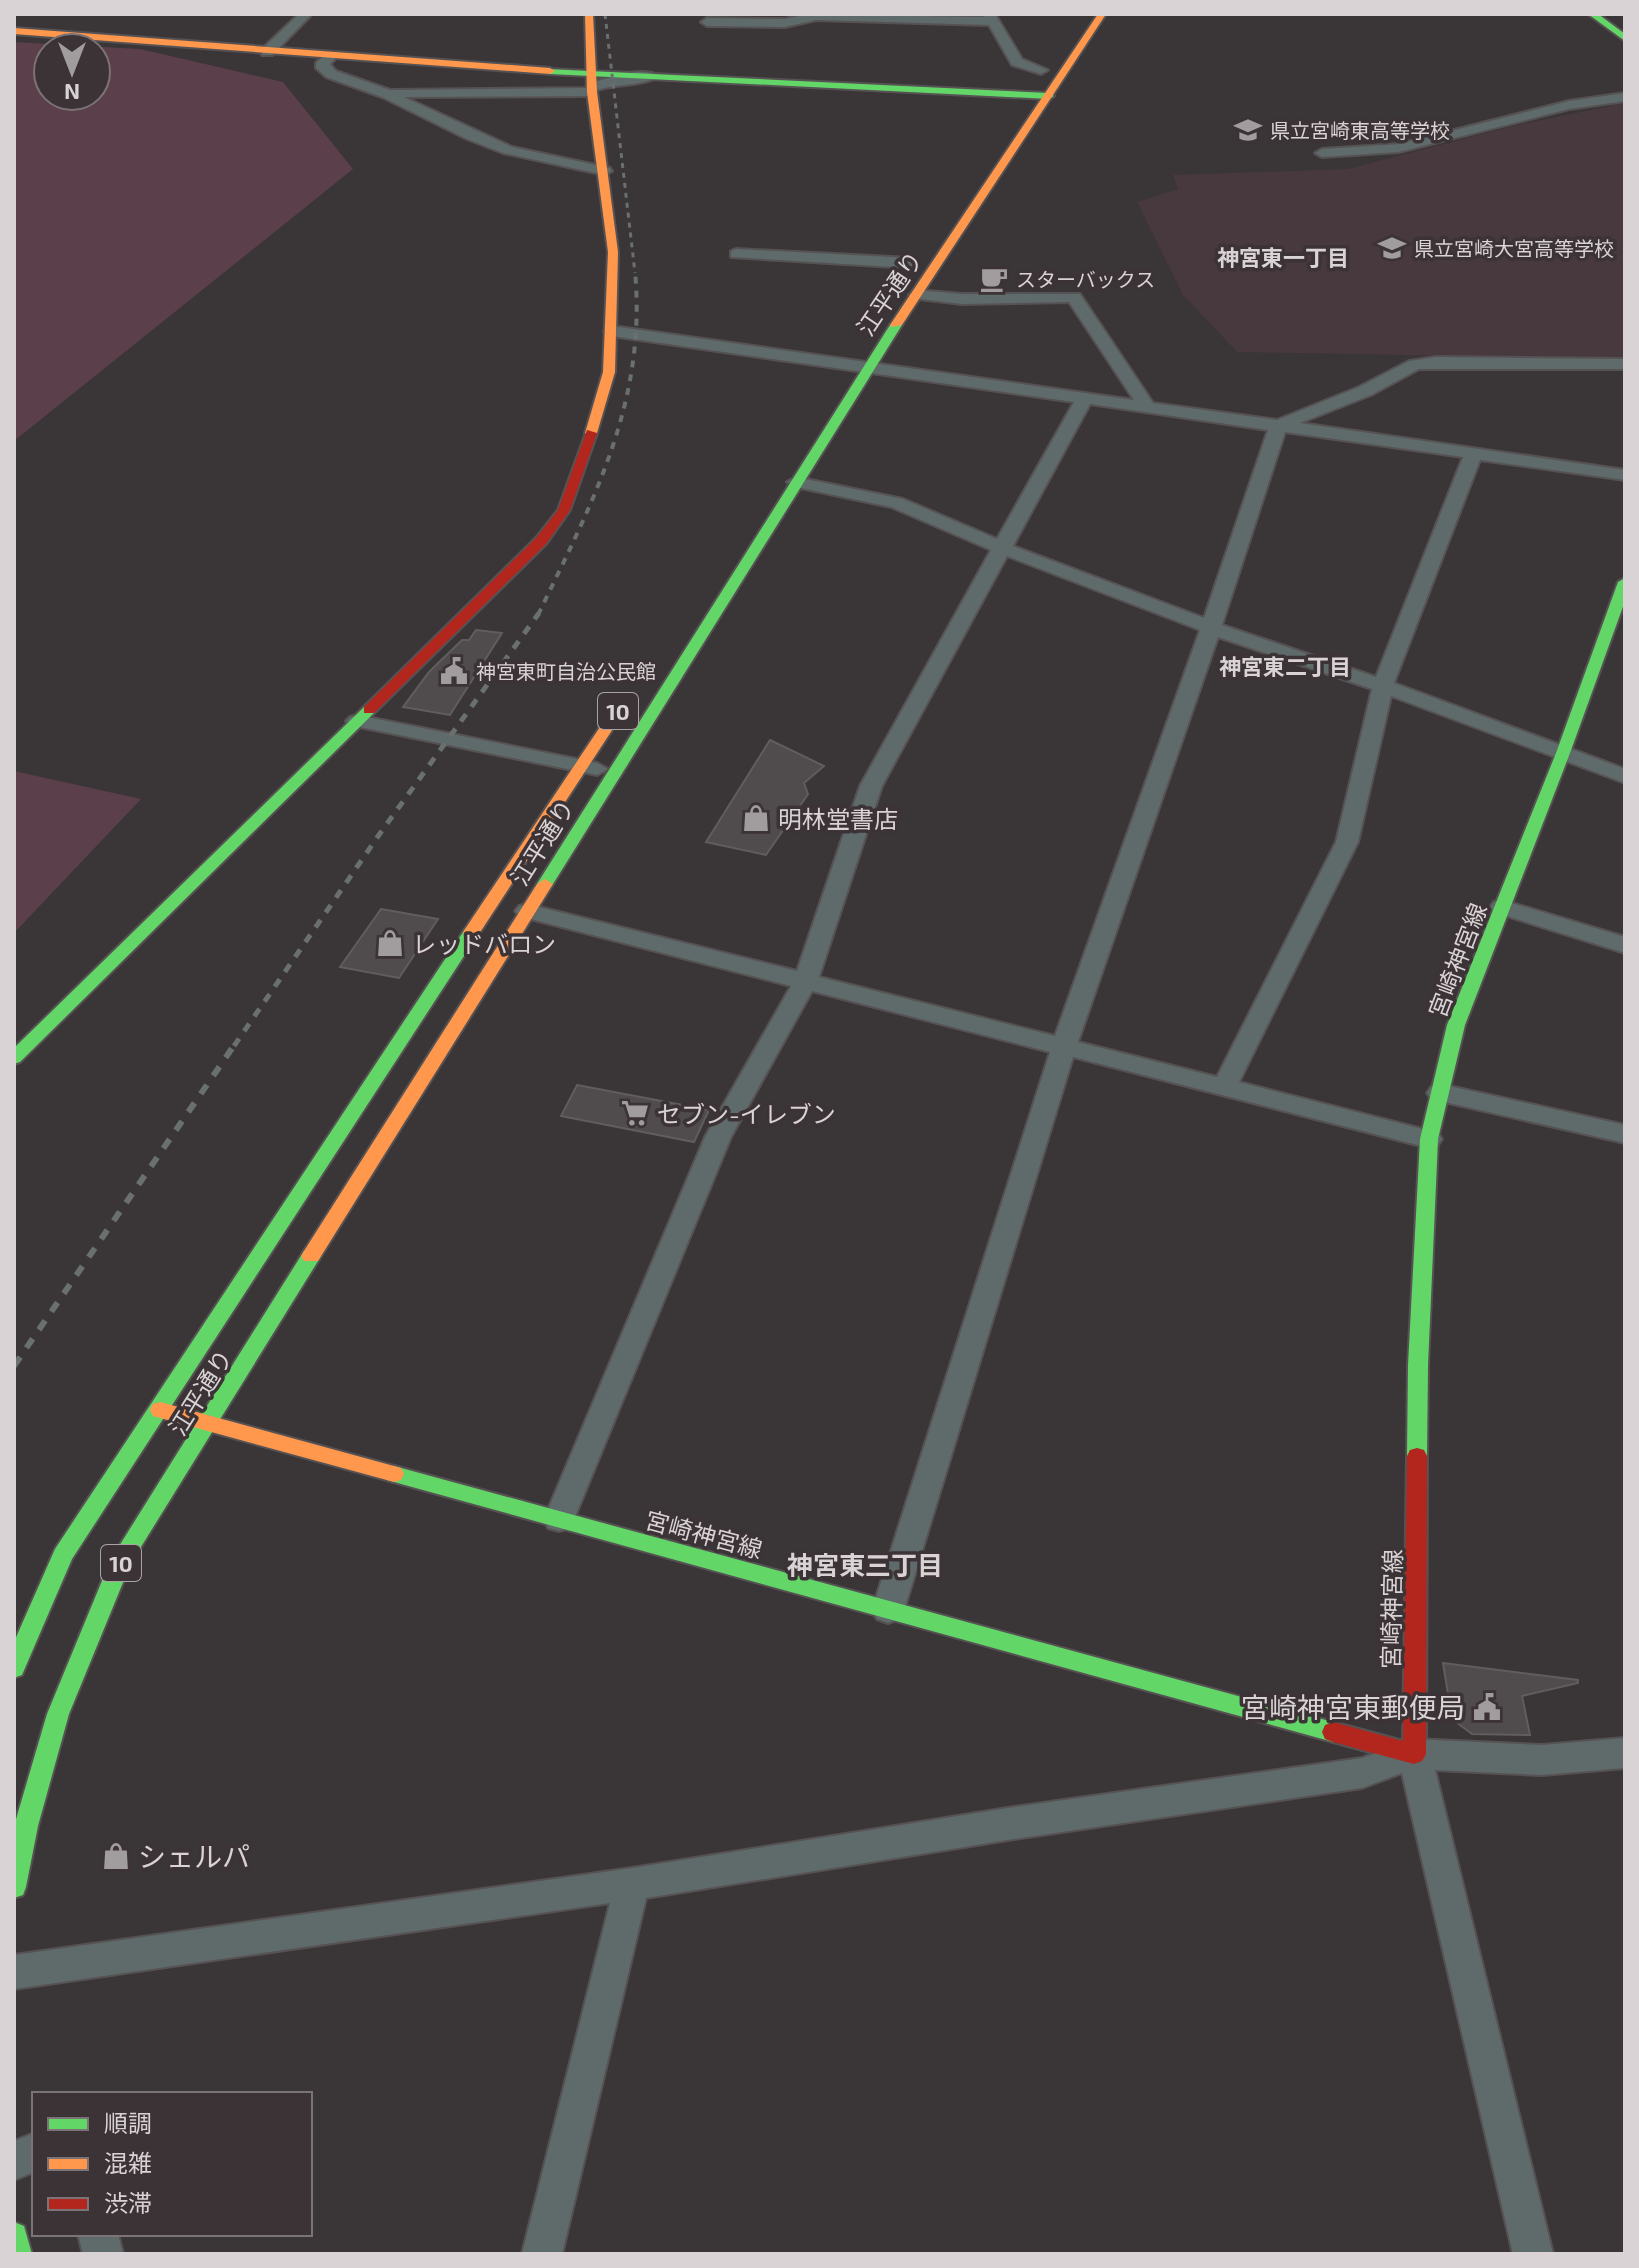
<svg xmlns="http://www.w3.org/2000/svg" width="1639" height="2268" font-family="'Exo 2','Noto Sans JP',sans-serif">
<rect width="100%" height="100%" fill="#3a3537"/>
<path fill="#47393e" d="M1625,103V359L1237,352L1183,295L1137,202L1178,189L1173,175L1348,169L1517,125Z"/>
<g fill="#5b3f4a" fill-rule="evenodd">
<path d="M14,42L140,49L283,82L353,169L14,441ZM48,48H96V96H48Z"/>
<path d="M14,771L141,799L14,933Z"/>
</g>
<g fill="#504b4d" stroke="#615c5e" stroke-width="2">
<path d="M476,630L502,633L450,715L403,707L429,672L462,640H469Z"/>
<path d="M770,740L824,766L804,783L808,794L766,855L706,842Z"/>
<path d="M381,909L438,919L399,978L340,967Z"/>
<path d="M577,1085L709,1110L694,1142L561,1116Z"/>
<path d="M1443,1663L1578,1680V1683L1522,1696L1530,1735L1472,1734L1452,1719Z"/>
</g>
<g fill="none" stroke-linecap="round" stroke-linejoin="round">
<g stroke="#565253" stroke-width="4">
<g id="street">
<path d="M299,14H312L272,55H262V49Z"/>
<path d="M808,14L984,17L983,14H995L1022,59L1048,70L1041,74L1012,65L989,25L816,20L785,27L707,26L701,22L707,18L785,19Z"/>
<path d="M325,54L337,57L330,64L336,71L390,90L586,88L587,84C605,79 643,65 659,76C644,86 616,84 597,90V95L592,96L404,97L512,147L610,168L612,171L605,175L503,153L467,139L382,97L326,77L316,68V63Z"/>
<path d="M1625,93V101L1569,109L1399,152L1322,157L1315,153L1322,149L1399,144L1569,101Z"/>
<path d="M736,249L911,258L919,263L911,268L731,257V251Z"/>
<path d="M917,290L962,294H1080L1153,403L1277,420L1359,387L1409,361L1436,357L1625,359V369H1419L1371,395L1300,423L1625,470V480L1480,460L1394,683L1625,769V783L1391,696L1358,842L1239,1082L1438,1133L1442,1139L1438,1145L1429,1148L1073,1057L904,1610L899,1619L888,1623L877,1619L872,1610L1050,1052L812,991L731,1137L574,1519L570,1528L559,1531L548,1528L544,1519L705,1137L791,986L519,916L515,911L519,906L527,904L797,971L860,786L991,550L891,507L796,487L787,482L796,477L903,499L997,539L1074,402L612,336L604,331L612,326L1134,400L1069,302L962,304L911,298L909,295ZM1090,404L1268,430L1204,618L1013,546ZM1285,432L1463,457L1376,677L1222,625ZM1007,556L1200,630L1055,1036L819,977L882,786ZM1218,637L1372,689L1336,842L1217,1077L1078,1042Z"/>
<path d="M357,715L597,763L608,769L597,775L350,725L346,721L350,717Z"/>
<path d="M1502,900L1625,937V953L1494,912L1490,907L1494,902Z"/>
<path d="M1440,1084L1625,1125V1143L1431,1099L1427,1093L1431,1087Z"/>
<path d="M1625,1738V1768L1542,1775L1435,1770L1553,2254H1513L1402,1773L1362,1788L1014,1839L646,1898L562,2254H522L610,1903L14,1989V1955L632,1868L1014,1807L1362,1758L1414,1739L1542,1745Z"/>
<path d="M34,2133V2172L14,2180V2141Z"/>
<path d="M78,2234H118L123,2254H83Z"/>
</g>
</g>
<g stroke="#565253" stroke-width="4">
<g id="fast">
<path d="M1588,14H1598L1625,34V41Z"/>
<path d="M547,69L1049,93L1054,96L1049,99L550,74Z"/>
<path d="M896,322L902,325L553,884L551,887H539L537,884L890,325Z"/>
<path d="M1625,578V601L1570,753L1465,1025L1438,1139L1428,1365L1427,1456L1424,1462L1417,1464L1410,1462L1407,1456L1408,1365L1420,1139L1447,1025L1556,753L1618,582Z"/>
<path d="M369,706L376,710L374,713L20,1062L14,1064V1048L364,707Z"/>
<path d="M471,928L479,933L72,1559L22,1675L14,1678V1642L55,1549L465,929Z"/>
<path d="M311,1249L318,1251L321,1256L318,1261L131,1563L69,1714L38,1826L26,1887L23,1895L14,1898V1826L47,1714L111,1559L304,1251Z"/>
<path d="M394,1466L1333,1722L1341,1725L1344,1732L1341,1739L1333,1742L394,1482L387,1480L384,1474L387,1468Z"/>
<path d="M14,2222L24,2226L32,2254H14Z"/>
</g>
</g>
<g stroke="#565253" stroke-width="4">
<g id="slow">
<path d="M585,14H593L597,92L618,252L615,372L597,433L591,437L585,433L603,372L608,252L587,92Z"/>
<path d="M1098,14H1106L902,325L892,327L890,325Z"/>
<path d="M14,28L550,68L555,71L550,74L14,34Z"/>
<path d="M611,717L618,721L477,937H465L463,933L465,929L604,721Z"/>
<path d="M545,879L553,884L318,1261H304L301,1256L304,1251L537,884Z"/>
<path d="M160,1402L394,1466L401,1468L404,1474L401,1480L394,1482L153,1416L150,1410L153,1404Z"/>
</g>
</g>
<g stroke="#565253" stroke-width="4">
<g id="jam">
<path d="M587,430L597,433L570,510L546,544L374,713H364V707L536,538L558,510Z"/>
<path d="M1417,1448L1424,1450L1427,1456L1426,1754L1422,1761L1414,1764L1333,1742L1325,1739L1322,1732L1325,1725L1333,1722L1403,1741L1407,1456L1410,1450Z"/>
</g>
</g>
<use href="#street" fill="#5f6a6a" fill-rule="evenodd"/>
<use href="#fast" fill="#63d668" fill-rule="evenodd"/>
<use href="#slow" fill="#ff974d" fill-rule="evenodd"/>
<use href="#jam" fill="#b3261e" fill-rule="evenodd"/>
<path stroke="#69706f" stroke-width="3" stroke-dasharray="5 5" stroke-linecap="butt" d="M605,14L635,273"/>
<path stroke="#69706f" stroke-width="4" stroke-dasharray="7 7" stroke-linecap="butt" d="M538,615C593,501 647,402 635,271"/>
<path stroke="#69706f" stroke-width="5" stroke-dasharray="9 9" stroke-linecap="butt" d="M234,1046L381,832L539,613"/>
<path stroke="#69706f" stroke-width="6" stroke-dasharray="11 11" stroke-linecap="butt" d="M14,1366L235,1044"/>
</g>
<defs>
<g id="school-bare" transform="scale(2.16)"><path d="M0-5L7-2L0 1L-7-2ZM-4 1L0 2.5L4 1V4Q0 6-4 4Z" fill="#a19c9e" stroke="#3c3336" stroke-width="2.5" paint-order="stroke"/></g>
<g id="cafe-bare" transform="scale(2.16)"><path d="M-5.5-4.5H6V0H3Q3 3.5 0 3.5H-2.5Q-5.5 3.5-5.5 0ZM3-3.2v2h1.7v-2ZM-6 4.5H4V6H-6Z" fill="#a19c9e" stroke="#3c3336" stroke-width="2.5" paint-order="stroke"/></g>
<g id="civic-bare" transform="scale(2.16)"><path d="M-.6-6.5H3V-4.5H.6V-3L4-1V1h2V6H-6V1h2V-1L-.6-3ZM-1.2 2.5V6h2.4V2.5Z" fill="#a19c9e" stroke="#3c3336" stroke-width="2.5" paint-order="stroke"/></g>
<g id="shop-bare" transform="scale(2.16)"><path d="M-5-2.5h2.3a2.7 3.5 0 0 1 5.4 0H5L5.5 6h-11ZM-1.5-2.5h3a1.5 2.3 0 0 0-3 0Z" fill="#a19c9e" stroke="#3c3336" stroke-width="2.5" paint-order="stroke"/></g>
<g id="supermarket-bare" transform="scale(2.16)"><path d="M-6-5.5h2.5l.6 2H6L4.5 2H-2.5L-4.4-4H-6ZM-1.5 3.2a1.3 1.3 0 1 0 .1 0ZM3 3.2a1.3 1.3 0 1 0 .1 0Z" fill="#a19c9e" stroke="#3c3336" stroke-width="2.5" paint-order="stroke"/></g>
</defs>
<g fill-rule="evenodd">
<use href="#school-bare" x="1248" y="130"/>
<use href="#school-bare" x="1392" y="248"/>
<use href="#cafe-bare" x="994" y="279"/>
<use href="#civic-bare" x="454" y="671"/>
<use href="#shop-bare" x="756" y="818"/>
<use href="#shop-bare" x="390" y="943"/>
<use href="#supermarket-bare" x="635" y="1113"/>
<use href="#civic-bare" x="1487" y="1707"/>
<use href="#shop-bare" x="116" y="1856"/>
</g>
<g text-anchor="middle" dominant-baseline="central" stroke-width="7" stroke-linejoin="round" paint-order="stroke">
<g font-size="20" fill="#d9d3d5" stroke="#3c3336" text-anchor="start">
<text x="1270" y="130">県立宮崎東高等学校</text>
<text x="1414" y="248">県立宮崎大宮高等学校</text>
<text x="1016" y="279">スターバックス</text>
<text x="476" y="671">神宮東町自治公民館</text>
</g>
<g font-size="22" font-weight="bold" fill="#d9d3d5" stroke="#3c3336">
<text x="1283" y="257">神宮東一丁目</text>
<text x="1285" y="666">神宮東二丁目</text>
</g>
<g fill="#3c3336" stroke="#aaa3a5" stroke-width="2">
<rect x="598" y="693" width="40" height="36" rx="6"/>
<rect x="101" y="1545" width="40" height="36" rx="6"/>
</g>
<g font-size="22" font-weight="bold" fill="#d9d3d5">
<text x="618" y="711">10</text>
<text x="121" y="1563">10</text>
</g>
<g font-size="24" fill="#d9d3d5" stroke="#3c3336">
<text transform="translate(889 293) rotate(-56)">江平通り</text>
<text transform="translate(542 842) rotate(-58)">江平通り</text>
<text transform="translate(1457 960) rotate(-69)">宮崎神宮線</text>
<text transform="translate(200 1392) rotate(-58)">江平通り</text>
<text transform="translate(704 1534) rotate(15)">宮崎神宮線</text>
<text transform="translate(1391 1609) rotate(-89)">宮崎神宮線</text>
</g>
<g font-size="24" fill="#d9d3d5" stroke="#3c3336" text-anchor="start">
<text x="778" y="818">明林堂書店</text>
<text x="412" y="943">レッドバロン</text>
<text x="657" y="1113">セブン-イレブン</text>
</g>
<g font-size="26" font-weight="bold" fill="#d9d3d5" stroke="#3c3336">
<text x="865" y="1564">神宮東三丁目</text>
</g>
<g font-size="28" fill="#d9d3d5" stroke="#3c3336" text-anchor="end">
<text x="1465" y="1707">宮崎神宮東郵便局</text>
<text x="138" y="1856" text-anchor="start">シェルパ</text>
</g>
</g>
<rect width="1639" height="2268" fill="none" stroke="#d9d3d5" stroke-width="32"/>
<rect x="32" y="2092" width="280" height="144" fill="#3c3336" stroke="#7b7376" stroke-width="2"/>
<rect x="48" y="2118" width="40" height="12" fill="#63d668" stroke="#7b7376" stroke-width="2"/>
<text x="104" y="2132" font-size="24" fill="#d9d3d5">順調</text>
<rect x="48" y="2158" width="40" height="12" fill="#ff974d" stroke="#7b7376" stroke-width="2"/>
<text x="104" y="2172" font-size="24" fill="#d9d3d5">混雑</text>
<rect x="48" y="2198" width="40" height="12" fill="#b3261e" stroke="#7b7376" stroke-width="2"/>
<text x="104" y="2212" font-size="24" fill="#d9d3d5">渋滞</text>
<g transform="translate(72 72) rotate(180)"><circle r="38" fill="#3c3336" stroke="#7b7376" stroke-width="2"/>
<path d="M0-6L14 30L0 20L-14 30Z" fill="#a19c9e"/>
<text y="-12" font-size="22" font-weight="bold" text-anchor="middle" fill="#d9d3d5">N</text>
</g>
</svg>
